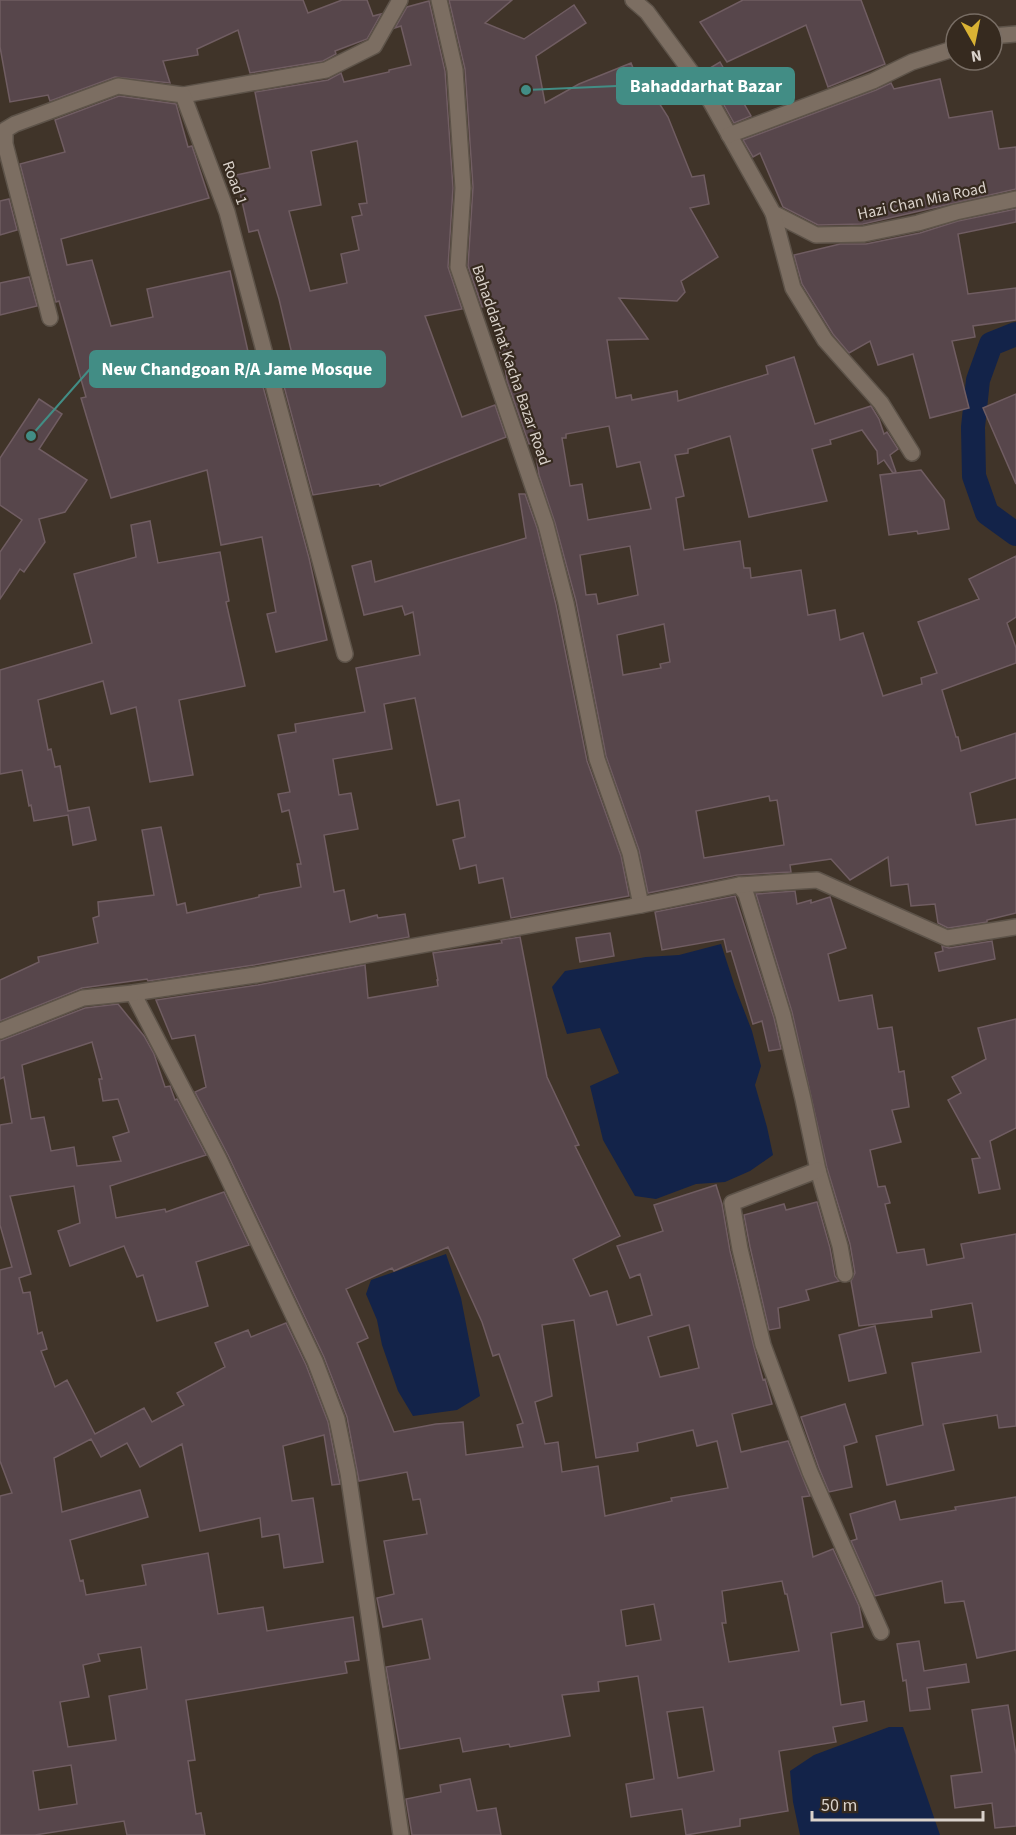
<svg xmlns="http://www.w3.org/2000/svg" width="1016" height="1835" font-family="'Source Sans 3',sans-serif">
<rect width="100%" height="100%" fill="#403429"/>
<g fill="#132349">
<path d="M721,944L735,987L752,1031L761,1066L755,1085L767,1127L773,1155L750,1171L725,1182L696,1184L656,1199L635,1196L603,1140L590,1086L619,1073L600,1028L567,1034L552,987L565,971L646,957L679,955Z"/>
<path d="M446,1254L461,1298L480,1396L457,1410L413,1416L398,1391L382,1345L377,1320L366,1294L371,1280Z"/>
<path d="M889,1727H903L940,1835H800L793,1802L790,1771L814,1755Z"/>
</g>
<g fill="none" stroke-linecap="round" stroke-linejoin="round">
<path stroke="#132349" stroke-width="24" d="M1016,334L991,344L978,380L973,427L974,476L987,513L1016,534"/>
</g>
<g fill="#57464b" stroke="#705d62" stroke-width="1.5" fill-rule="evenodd">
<path d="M0,0H303L308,13L342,0H367L373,16L381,14L367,39L335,51L336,54L323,61L250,73L238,30L197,49L198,55L163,61L170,83L115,77L50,101L48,95L10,102L0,47Z"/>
<path d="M449,0H512L485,23L524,39L574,5L586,23L536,56L545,103L579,84L631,63L646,100L654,95L668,117L692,177L704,175L709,204L690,208L718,257L681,281L685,292L677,301L619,298L648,339L607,340L616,398L631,395L632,400L677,391L678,401L768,374L766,366L794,357L815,424L871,406L879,419L884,434L887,432L898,449L890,455L896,472L893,473L884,460L878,464L877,451L862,430L830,440L831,444L812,449L827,501L749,517L730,436L688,449V453L675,455L684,496L676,498L684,550L740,541L744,568H750L751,578L801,570L808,615L835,610L840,640L863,633L883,696L922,684L921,678L937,673L918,622L979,599L969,579L1016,556V617L1007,623L1016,648V663L942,690L956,737H958L961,751L1016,733V778L970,793L976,825L1016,819V913L987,920V922L948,928L938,923L935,904L911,906L908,884L891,886L888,857L850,880L831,859L790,865L791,872L737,875L648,893L639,850L606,756L576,601L555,523L539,475L534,443L529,444L507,381L504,359H501L491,306L482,307L468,266L473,187L465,69ZM609,426L617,467L640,462L651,509L588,520L582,484L570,486L562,438H566V434ZM630,546L638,595L598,604L596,594L586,595L580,555ZM664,624L670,662L660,664L661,668L623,675L617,635ZM769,796L770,801L777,800L784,845L704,858L696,811Z"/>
<path d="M743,0H861L885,64L828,87L806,25L727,62L700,22Z"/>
<path d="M429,1L445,71L453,188L448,267L462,309L425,316L462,417L495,405L506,437L380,486L379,484L313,495L281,375L296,371L279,299L258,230L249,232L236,175L270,168L255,92L328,80L341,73L344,82L389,72V70L411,65L401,26L395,28L407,7ZM357,141L367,203L359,204L362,215L352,217L359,250L341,254L347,283L310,291L289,211L321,205L311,151Z"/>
<path d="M720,62L751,116L734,123L705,71Z"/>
<path d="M940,79L949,118L992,111L999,149L1016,147V189L863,224L818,225L783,207L760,153L753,157L743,140L876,90L891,83L894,89Z"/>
<path d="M119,96L176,104L188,147L192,146L209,198L61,239L67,265L92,260L111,326L153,317L147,289L230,271L249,356L250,355L256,380L261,379L309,558L327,640L276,652L267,614L276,612L262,537L221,545L207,470L111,498L81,398L86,397L59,301L56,302L20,164L65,152L55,120Z"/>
<path d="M9,199L17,230L0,235V201Z"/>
<path d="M1016,209V222L958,234L968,294L1016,288V320L973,326L975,337L952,341L969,408L930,418L913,354L878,365L870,341L849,353L833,334L802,284L794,255L840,244H866L920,233L958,221Z"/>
<path d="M29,277L37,306L0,315V283Z"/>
<path d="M1016,394V484L983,408Z"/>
<path d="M39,399L62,414L39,449L87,480L65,512L39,519L45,542L24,572L20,569L0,599V552L22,520L0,505V458Z"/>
<path d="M921,470L944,500L949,529L918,534L917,531L889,535L880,475Z"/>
<path d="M519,494H525L537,528L556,605L587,761L621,856L629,896L511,918L503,878L479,883L476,865L460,869L453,840L465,837L459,800L437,805L415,698L384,704L392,749L333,759L339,795L351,793L358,829L324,835L334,892L344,890L350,922L377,915L378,918L405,914L409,937L254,965L148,981L147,979L82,988L0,1021V980L39,962L38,957L98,943L93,918L99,916L98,902L154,895L142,830L161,827L177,905L185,903L187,913L259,897V895L301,887L297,864H301L289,810L282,812L278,794L290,792L278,735L296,732L295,724L365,712L356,668L420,655L413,612L405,615L402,606L364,615L352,566L371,561L375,582L526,538Z"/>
<path d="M150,521L158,563L220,552L229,601L226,602L245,686L179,700L193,775L150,782L136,707L111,714L103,681L38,700L48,750L51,749L55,767L60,766L68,811L89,807L96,840L73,845L68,815L34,821L31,805L29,806L22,770L0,774V670L92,643L74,574L136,557L131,525Z"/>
<path d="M795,891L797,904L811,900V903L830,897L846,948L828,954L839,1001L872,995L878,1029L892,1027L899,1072L904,1071L909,1107L892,1110L901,1142L870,1150L878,1187L885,1186L890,1203L885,1204L897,1253L924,1249L927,1265L964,1258L961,1244L1016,1234V1426L999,1428L997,1415L943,1424L954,1470L887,1485L876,1436L923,1425L912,1363L981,1352L972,1303L931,1310L932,1317L859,1326L851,1281L855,1273L850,1244L827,1168L792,1012L756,894Z"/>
<path d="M735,896L774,1018L781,1049L769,1051L762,1021L753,1024L731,951L727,952L724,939L662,950L655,912Z"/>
<path d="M610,933L614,956L580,962L576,938Z"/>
<path d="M520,937L547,1077L579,1145L575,1146L620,1236L573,1259L590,1296L607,1291L617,1325L652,1315L640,1274L630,1278L617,1246L663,1231L654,1205L716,1185L722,1204L730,1251L754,1347L763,1380L765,1379L772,1404L732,1414L741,1452L788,1441L810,1496L802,1497L813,1557L833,1549L859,1606L863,1627L831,1633L841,1705L864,1701L867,1721L833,1727L836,1742L779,1751L788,1811L740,1819V1826L686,1835L682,1809L631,1817L626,1784L654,1779L638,1676L598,1682L599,1691L562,1695L570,1736L510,1747L509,1744L463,1752L460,1738L400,1749L386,1667L430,1659L422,1619L383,1627L377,1598L394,1594L384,1541L427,1534L420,1499L413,1500L407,1472L359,1481L347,1417L324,1357L228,1155L195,1092L206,1087L195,1035L172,1039L156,1000L258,985L365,965L368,998L438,986L437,980H438L433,953L502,943L501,940ZM448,1247L482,1322L493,1356L499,1354L523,1423L517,1425L523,1447L466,1455L463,1422L436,1424L394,1432L357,1343L368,1338L346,1289L392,1268L394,1271ZM574,1320L596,1458L638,1451L637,1443L693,1430L697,1446L717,1441L728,1488L671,1498L672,1501L605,1516L598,1466L562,1472L558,1442L545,1444L535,1402L552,1396L542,1325ZM689,1325L699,1368L660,1377L648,1337ZM782,1581L785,1594H787L799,1651L729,1662L722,1623H726L722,1591ZM654,1604L661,1640L626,1646L621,1610ZM703,1707L714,1771L678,1778L667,1712Z"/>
<path d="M992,941L995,959L939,971L935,953L943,951L942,946L949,948Z"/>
<path d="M118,1004L144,1036L154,1054L165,1087L170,1086L175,1100L177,1099L206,1155L110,1186L116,1218L165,1209L166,1212L224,1192L249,1245L196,1262L208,1306L157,1321L143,1275L137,1277L124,1246L70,1266L58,1231L80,1223L74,1186L10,1196L31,1274L19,1278L23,1293L30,1292L38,1334L42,1332L47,1349L41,1351L55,1387L67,1380L95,1434L144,1408L152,1422L184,1405L177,1393L225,1367L215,1343L248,1330L251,1337L286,1323L306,1365L328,1422L340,1484L332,1485L324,1435L283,1446L292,1501L313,1498L323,1562L284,1568L279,1534L262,1537L260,1518L200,1531L182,1444L140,1467L127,1443L101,1457L91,1439L54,1458L62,1512L140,1490L148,1517L70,1540L80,1581L83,1580L86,1595L146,1585L142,1565L208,1553L218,1614L263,1607L267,1631L353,1617L359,1660L345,1662L347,1673L186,1700L195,1760L188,1761L196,1814L201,1813L205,1835H127L124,1821L35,1835H0V1496L12,1493L0,1461V1270L12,1267L0,1225V1125L12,1123L4,1077L0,1079V1041L85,1008ZM92,1042L102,1079H99L103,1101L118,1099L129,1132L113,1137L121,1161L77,1166L74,1147L51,1151L44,1117L31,1119L22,1065ZM141,1647L147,1689L109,1696L116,1740L68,1747L60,1702L89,1697L83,1665L100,1661L98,1654ZM71,1765L77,1804L39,1810L33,1771Z"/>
<path d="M1016,1019V1128L990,1141L1000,1189L979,1193L972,1159L980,1158L948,1100L961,1093L952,1077L986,1059L978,1028Z"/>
<path d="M817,1202L830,1248L835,1276L839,1281L806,1290L809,1300L778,1308L780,1328L769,1330L750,1247L744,1215L784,1204L786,1210Z"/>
<path d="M875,1326L886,1373L849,1381L839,1335Z"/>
<path d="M845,1404L857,1442L844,1446L852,1487L829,1492L819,1468L801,1417Z"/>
<path d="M1016,1497V1650L977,1658L964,1601L945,1603L942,1581L875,1596L851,1541L857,1539L850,1514L895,1501L900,1520L956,1510L955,1507Z"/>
<path d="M919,1641L924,1671L966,1664L969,1682L927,1688L930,1709L910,1711L906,1680L903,1681L897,1644Z"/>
<path d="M1008,1705L1016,1755V1826L995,1828L992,1803L955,1808L951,1776L982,1772L972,1710Z"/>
<path d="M470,1779L477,1811L496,1808L501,1835H412L406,1799L441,1792L440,1785Z"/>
</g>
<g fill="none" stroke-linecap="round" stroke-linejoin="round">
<g stroke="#5d5349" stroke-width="18">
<g id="minor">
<path d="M439,0L455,70L463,188L458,267L546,525L566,603L597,759L630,853L641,905"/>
<path d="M633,0L647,12L703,88L773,213L816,235L864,234L918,223L956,212L1016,199"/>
<path d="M992,36L1016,34"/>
<path d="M183,95L326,70L374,46L400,0"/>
<path d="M729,135L873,81L912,62L956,48"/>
<path d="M773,213L793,288L825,340L881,403L912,453"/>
<path d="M50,318L5,144V130L15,124L118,86L183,95L227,212L345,654"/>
<path d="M739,885L746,894L783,1015L803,1099L818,1170L840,1246L845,1274"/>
<path d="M133,993L219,1159L315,1361L337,1419L348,1473L401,1835"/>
<path d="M0,1031L83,998L133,993L256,975L641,905L739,885L817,880L947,938L1016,927"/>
<path d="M818,1170L732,1203L740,1249L763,1345L810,1472L881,1632"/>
</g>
</g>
<use href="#minor" stroke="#7c6e62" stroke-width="15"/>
</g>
<g text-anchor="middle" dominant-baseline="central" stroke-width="4.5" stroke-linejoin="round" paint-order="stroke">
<g font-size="16" fill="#dad2cb" stroke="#362a1f">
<text transform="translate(235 183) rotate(70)">Road 1</text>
<text transform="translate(922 201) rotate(-12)">Hazi Chan Mia Road</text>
<text transform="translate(511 365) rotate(71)">Bahaddarhat Kacha Bazar Road</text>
</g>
</g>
<path fill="none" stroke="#428d85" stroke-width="2" d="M526 90L617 86M31 436L90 369"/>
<g fill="#428d85" stroke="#362a1f" stroke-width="2">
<circle cx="526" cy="90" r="6"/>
<circle cx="31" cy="436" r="6"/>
</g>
<g fill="#428d85" stroke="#428d85" stroke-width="2">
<rect x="617" y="68" width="177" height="36" rx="6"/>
<rect x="90" y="351" width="295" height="36" rx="6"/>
</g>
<g font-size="18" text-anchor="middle" font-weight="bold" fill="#fff">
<text x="706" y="92">Bahaddarhat Bazar</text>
<text x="237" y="375">New Chandgoan R/A Jame Mosque</text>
</g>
<g transform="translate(974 42) rotate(171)"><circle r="28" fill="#362a1f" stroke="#786d64" stroke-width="1.5"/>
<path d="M0-4.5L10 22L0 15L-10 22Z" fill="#dab334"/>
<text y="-9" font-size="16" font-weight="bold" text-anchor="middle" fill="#dad2cb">N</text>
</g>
<path d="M812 1811v9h171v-9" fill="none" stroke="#dad2cb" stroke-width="3"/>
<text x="821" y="1811" font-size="18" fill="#dad2cb" stroke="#362a1f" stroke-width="4.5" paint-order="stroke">50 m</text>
</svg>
